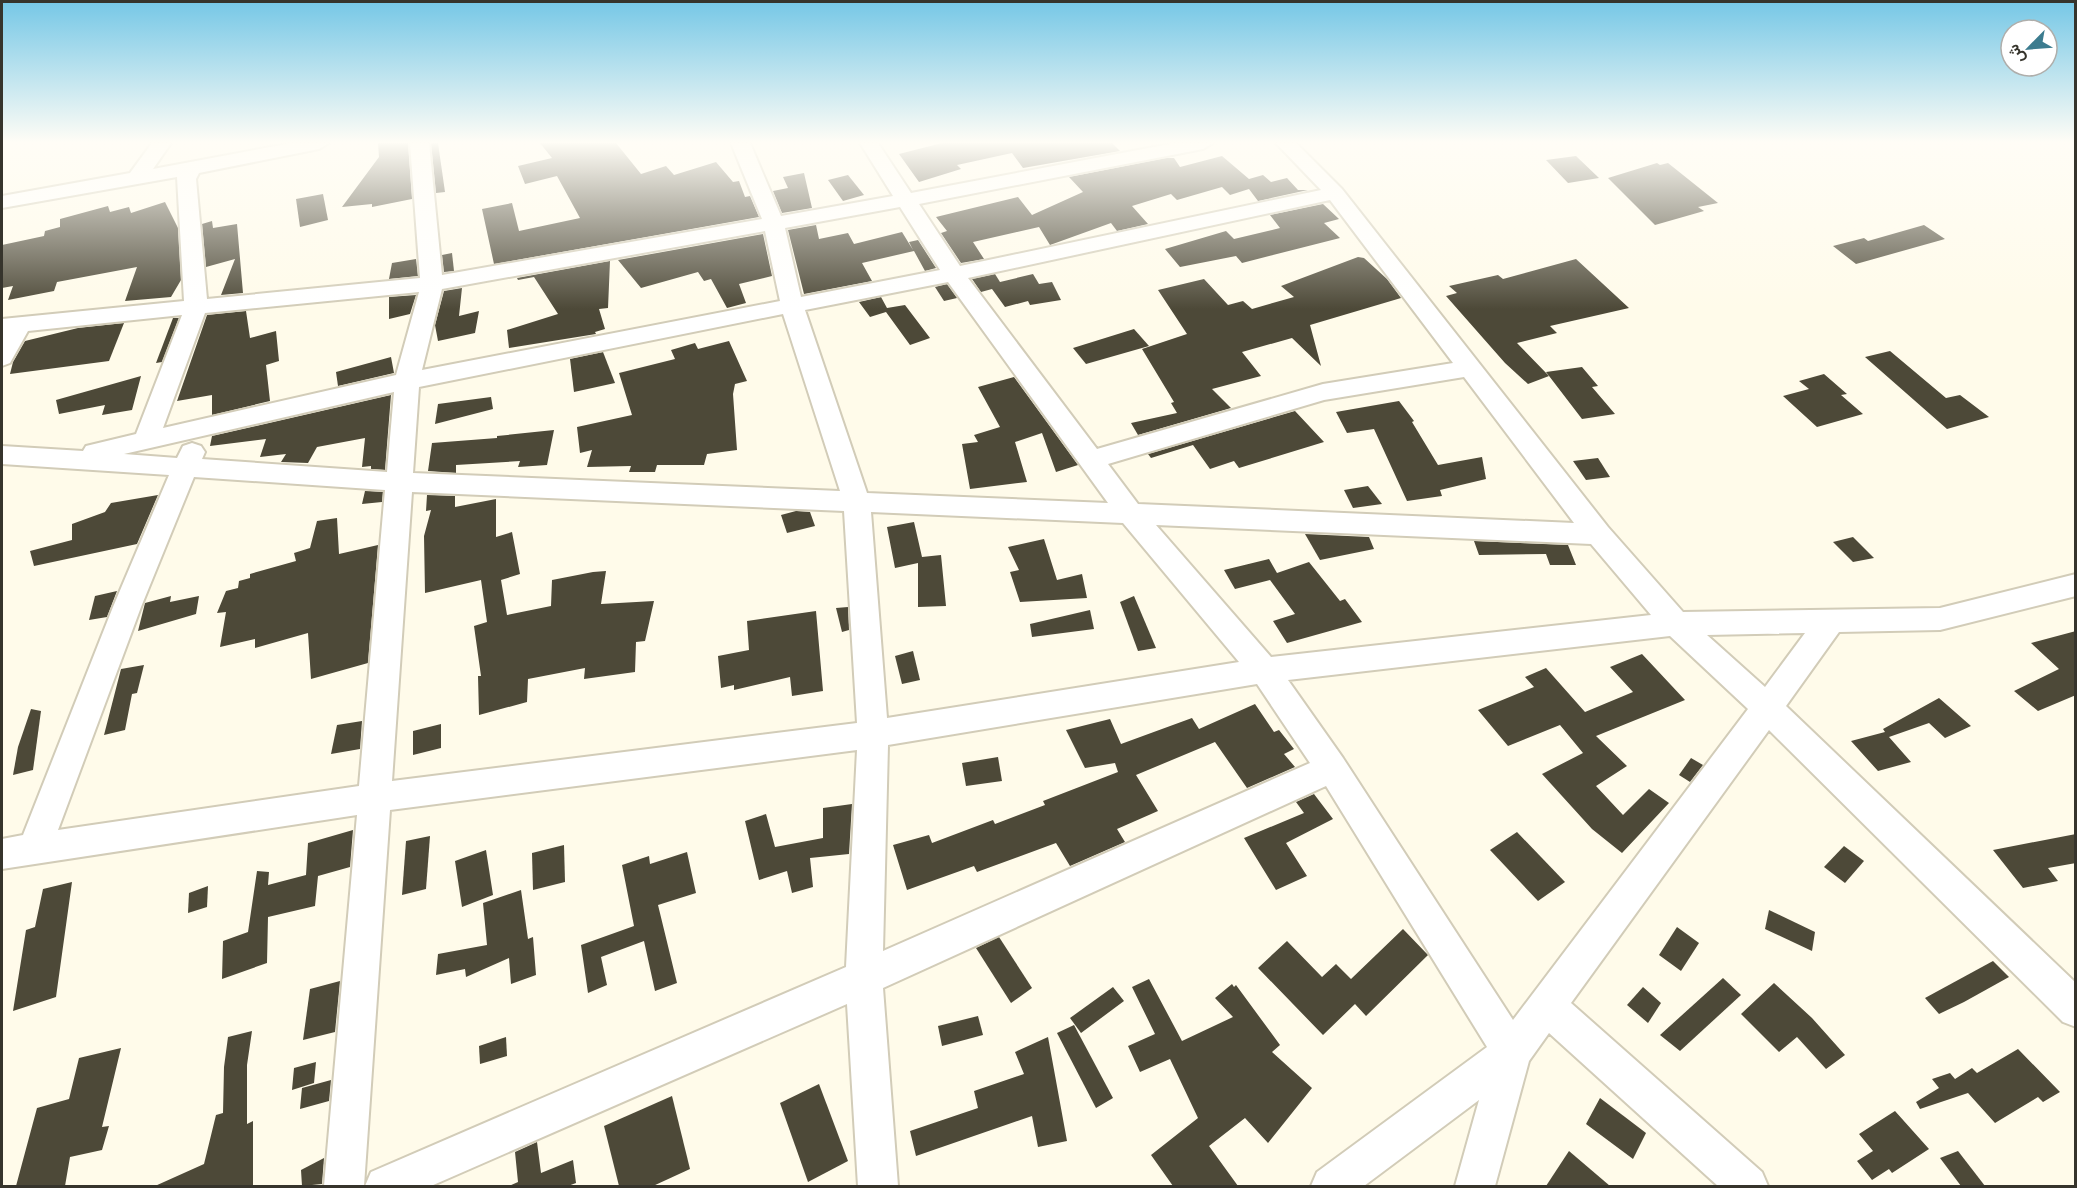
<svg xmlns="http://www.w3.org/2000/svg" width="2077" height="1188" font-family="'Roboto Condensed',Vazirmatn,sans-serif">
<rect width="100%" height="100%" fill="#fffbea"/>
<g fill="#4d4938">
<path d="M378,143H408L412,199L372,207V204L342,207L379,157Z"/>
<path d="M431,143H438L445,192L436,193Z"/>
<path d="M540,143H616L641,174L666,166L674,175L716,162L733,182L739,181L745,197L750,196L759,217L494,264L482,209L512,203L519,231L580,218L557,176L525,184L518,166L552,158Z"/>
<path d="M942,143H1112L1120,151L1023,168L1012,153L957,165L961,169L919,182L899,154Z"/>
<path d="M1222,156L1249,179L1263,175L1271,182L1287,178L1298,190H1308L1258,201L1249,189L1230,195L1222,187L1177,200L1171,194L1132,206L1148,224L1117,231L1111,223L1050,245L1039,227L973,242L984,259L961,263L941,233L947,231L936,217L1018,197L1032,215L1083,192L1069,177L1166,158H1174L1180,167Z"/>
<path d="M1576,156L1599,178L1568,183L1546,160Z"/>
<path d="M1657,163L1660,165L1668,163L1718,203L1698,207L1704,211L1655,225L1608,178Z"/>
<path d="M804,173L812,208L782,213L773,191L788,188L783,177Z"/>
<path d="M848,175L864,195L843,201L828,180Z"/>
<path d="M323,194L328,220L300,227L296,199Z"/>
<path d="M165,202L178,228L181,280L171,297L125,301L137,267L57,282L54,291L8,300L13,286L2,288V245L44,236L45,231L60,227V219L108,206L110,212L129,207L131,213Z"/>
<path d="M1323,204L1339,219L1324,223L1340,238L1242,263L1236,256L1180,267L1165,249L1226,231L1234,239L1280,228L1270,215Z"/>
<path d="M212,221L213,228L237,224L243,293L221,295L235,259L206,267L202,224Z"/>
<path d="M816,225L819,239L848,233L854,244L902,232L913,250L909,242L918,240L936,268L925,271L914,251L862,263L872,281L804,294L788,230Z"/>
<path d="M1924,225L1945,239L1856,264L1833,246L1864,238L1868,241Z"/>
<path d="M763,234L772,276L739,284L746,303L727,308L711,279L704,281L698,272L641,288L618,260Z"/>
<path d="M452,253L454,271L444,272L442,255Z"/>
<path d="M1358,257L1364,258L1387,279L1401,298L1310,325L1321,366L1292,338L1242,352L1261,376L1212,389L1231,408L1138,435L1131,423L1177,413L1171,403L1174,402L1142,349L1187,334L1158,290L1204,279L1228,305L1243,301L1252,309L1294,297L1281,286Z"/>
<path d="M416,259L418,276L389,279L392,263Z"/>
<path d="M1576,259L1629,308L1550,326L1557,333L1517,343L1549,376L1528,384L1505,363L1446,296L1457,293L1449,286L1498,275L1503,279Z"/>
<path d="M610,261L608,308L599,309L605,329L595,332L596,334L509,348L507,330L558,314L534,277L518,280L517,278Z"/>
<path d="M995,274L1000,282L1033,274L1039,284L1052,282L1061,300L1030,305L1028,301L1005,307L992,289L981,292L972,279Z"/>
<path d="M947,284L957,298L944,301L935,287Z"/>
<path d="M462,288L459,316L479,311L475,333L438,341L435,325L444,291Z"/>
<path d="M416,295L410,314L389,319V297Z"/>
<path d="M881,297L887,308L905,305L930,338L910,345L886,312L870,317L859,302Z"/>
<path d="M246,311L250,338L276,331L279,361L266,365L270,401L212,415V395L177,401L207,315Z"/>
<path d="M173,318H179L162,362L156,363Z"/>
<path d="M124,323L109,361L10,374L13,362L25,341L78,328Z"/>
<path d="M1134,329L1149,346L1086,364L1073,348Z"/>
<path d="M729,341L747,381L735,384L733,394L737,450L707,454L704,465H657L655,472H629L631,466L587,467L592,450L580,453L577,427L632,415L619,373L675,359L671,350L695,343L698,349Z"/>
<path d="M1890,351L1946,398L1960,395L1989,417L1947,429L1865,357Z"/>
<path d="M603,352L615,383L574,392L570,359Z"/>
<path d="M391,357L394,373L338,386L336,372Z"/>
<path d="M1582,367L1598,386L1592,387L1615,414L1582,419L1546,372Z"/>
<path d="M1824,374L1847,394L1841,395L1863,414L1817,427L1783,396L1809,389L1799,381Z"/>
<path d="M141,376L132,410L102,415L105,405L59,414L56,400Z"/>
<path d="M1014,377L1078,465L1056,472L1042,433L1015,442L1027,482L970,489L962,444L978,442L974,435L1000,427L978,387Z"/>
<path d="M391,395L385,470L371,469V466L362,467L365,438L317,447L308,463L281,462L286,454L260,457L266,439L210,446L212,436Z"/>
<path d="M491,397L493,409L435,424L438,404Z"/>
<path d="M1399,401L1414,421L1412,422L1438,465L1482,457L1486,479L1440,490L1442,496L1407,501L1374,429L1347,433L1336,412Z"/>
<path d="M1295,411L1324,442L1239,468L1234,461L1210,469L1193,445L1151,458L1148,454Z"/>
<path d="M554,430L547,465L518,467L520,461L456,465V473L428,471L432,443L497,438V436Z"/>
<path d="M1598,458L1610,477L1586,480L1573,461Z"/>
<path d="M1368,486L1382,504L1353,508L1344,490Z"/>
<path d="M365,491L383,492L382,502L362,504Z"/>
<path d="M158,495L137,544L34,566L30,551L72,540V524L105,512L111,503Z"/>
<path d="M427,495L455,496V507L496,499V537L512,532L520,574L501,580L507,615L551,606L552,580L593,572L606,571L601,604L654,601L645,641L636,642L635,672L584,679L585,668L528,679L527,702L479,715L478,676H481L474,626L487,622L481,580L425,593L424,536L431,510L426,511Z"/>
<path d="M796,511L810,512L815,526L787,533L781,515Z"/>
<path d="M337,518L339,554L378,545L368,663L311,679L308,633L255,648V639L220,647L226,612L217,613L226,591L238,588L239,581L250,578V574L296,561L294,553L310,548L317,521Z"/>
<path d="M914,522L922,557L941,555L946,606L918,607V563L895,568L887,527Z"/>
<path d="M1305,534L1369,537L1374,549L1320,560Z"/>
<path d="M1853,537L1874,558L1853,562L1833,542Z"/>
<path d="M1044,539L1057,580L1082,574L1087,598L1020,602L1010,572L1019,570L1008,547Z"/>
<path d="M1474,541L1568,545L1576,565H1550L1546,554L1479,555Z"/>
<path d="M1269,559L1277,573L1309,562L1340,601L1345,599L1362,622L1287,643L1273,621L1295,614L1270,580L1235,589L1224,570Z"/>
<path d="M117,591L107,617L89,620L95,596Z"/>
<path d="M171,596L170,602L199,596L196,614L138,631L145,603Z"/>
<path d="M1134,596L1156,648L1138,651L1120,602Z"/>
<path d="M848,607L849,630L842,632L836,608Z"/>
<path d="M1090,610L1094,629L1032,637L1030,624Z"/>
<path d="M816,611L823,691L792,696L790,677L734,690V685L721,688L718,656L749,650L747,621Z"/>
<path d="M2076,631V695L2038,711L2014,691L2059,669L2031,643Z"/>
<path d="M913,651L920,680L902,684L895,656Z"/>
<path d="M1642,654L1685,700L1596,736L1627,766L1596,786L1623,815L1649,789L1669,803L1622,853L1592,829L1542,774L1583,753L1560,725L1508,746L1478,710L1534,687L1525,677L1546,668L1585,712L1633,692L1610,667Z"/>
<path d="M144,665L137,693L132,694L125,730L104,735L121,669Z"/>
<path d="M1939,698L1971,726L1945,738L1929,723L1889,737L1911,762L1878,771L1851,741L1885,732L1883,729Z"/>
<path d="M1255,704L1274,732L1279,730L1294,749L1284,754L1295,767L1247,788L1215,742L1136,775L1158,811L1117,829L1125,842L1070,866L1056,843L977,872L974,866L907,890L893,845L929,835L932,843L993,820L995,824L1045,805L1043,801L1118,772L1115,763L1085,768L1066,730L1110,719L1121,744L1192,718L1199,729Z"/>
<path d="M31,709L41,711L33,770L13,775L18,747Z"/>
<path d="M362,721L360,749L331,754L337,725Z"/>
<path d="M441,724V748L413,755V731Z"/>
<path d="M998,757L1002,781L966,786L962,763Z"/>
<path d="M1691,758L1703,765L1690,782L1679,775Z"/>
<path d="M1314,794L1333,819L1286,843L1307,876L1276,890L1244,838L1304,813L1296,802Z"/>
<path d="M852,804L849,854L810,858L813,887L792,893L787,871L759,880L745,821L766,814L775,847L823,838V808Z"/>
<path d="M353,830L350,867L318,876L315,906L268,917L267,963L222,979L223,941L248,932L257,871L269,872L268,885L306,875L308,843Z"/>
<path d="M1517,832L1565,882L1538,901L1490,850Z"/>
<path d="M2076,834V863L2048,868L2058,881L2023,888L1993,850Z"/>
<path d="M430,836L426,889L402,895L406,841Z"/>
<path d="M564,845L565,882L533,890L532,853Z"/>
<path d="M1844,846L1864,861L1845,883L1824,867Z"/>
<path d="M486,850L493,895L462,907L455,861Z"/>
<path d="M687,852L696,893L658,905L677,983L655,991L644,941L601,957L607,985L588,993L581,945L634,926L622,865L649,856L650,864Z"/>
<path d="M72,882L56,997L13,1011L26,930L35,927L43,889Z"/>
<path d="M208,886L207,907L188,913L189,893Z"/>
<path d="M521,890L528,939L533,937L536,975L511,984L509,958L466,977L465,969L436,975L438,954L487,945L483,903Z"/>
<path d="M1769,910L1815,932L1812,951L1765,929Z"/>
<path d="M1677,927L1699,943L1681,971L1659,955Z"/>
<path d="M1403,929L1428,955L1366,1016L1355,1004L1323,1035L1258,968L1287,941L1322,977L1336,964L1351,979Z"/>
<path d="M999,937L1032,988L1011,1003L976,948Z"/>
<path d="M1993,961L2009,977L1964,1002L1939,1014L1925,998Z"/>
<path d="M1723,978L1741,995L1680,1051L1660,1035Z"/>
<path d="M1149,979L1182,1041L1233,1017L1215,998L1232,984L1234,987L1236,985L1280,1045L1272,1052L1312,1088L1268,1143L1245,1118L1209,1146L1238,1186H1173L1151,1155L1198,1118L1170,1059L1140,1072L1128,1046L1155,1034L1132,987Z"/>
<path d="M340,981L335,1032L303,1040L310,989Z"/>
<path d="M1774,983L1812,1018L1845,1055L1826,1069L1797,1037L1779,1052L1741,1014Z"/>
<path d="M1113,987L1124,1001L1081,1033L1070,1018Z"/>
<path d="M1643,987L1661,1003L1648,1023L1627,1005Z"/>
<path d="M978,1016L983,1035L942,1046L938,1026Z"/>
<path d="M1074,1025L1113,1098L1096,1108L1057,1033Z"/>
<path d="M252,1031L247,1065V1124L253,1121V1186H155L204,1164L216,1115L223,1113L224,1067L228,1037Z"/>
<path d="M506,1037L507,1056L480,1064L479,1046Z"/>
<path d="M1048,1037L1067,1141L1038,1147L1032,1116L916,1156L910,1131L978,1108L974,1091L1024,1074L1015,1052Z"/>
<path d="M121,1048L102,1127L109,1126L102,1150L70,1157L65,1186H16L37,1108L69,1099L79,1058Z"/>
<path d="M2018,1049L2060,1092L2043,1102L2038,1097L1995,1123L1968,1093L1920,1109L1916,1102L1939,1088L1932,1079L1950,1073L1955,1079L1972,1068L1977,1073Z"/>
<path d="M316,1062L314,1083L292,1090L294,1068Z"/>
<path d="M331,1080L329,1101L300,1109L302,1088Z"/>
<path d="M819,1084L848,1161L808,1182L780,1103Z"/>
<path d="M672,1096L690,1169L653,1186H619L604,1126Z"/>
<path d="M1600,1098L1646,1133L1633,1159L1586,1124Z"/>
<path d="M1895,1111L1929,1149L1892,1173L1889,1169L1872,1180L1857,1161L1873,1151L1859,1134Z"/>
<path d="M537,1142L541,1173L573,1160L576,1183L568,1186H509L518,1182L515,1152Z"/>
<path d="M1569,1151L1610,1186H1546Z"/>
<path d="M1958,1151L1985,1186H1961L1940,1158Z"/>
<path d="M324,1158L322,1184L302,1186L301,1170Z"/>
</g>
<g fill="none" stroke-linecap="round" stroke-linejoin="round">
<g stroke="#d2ccb8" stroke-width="4">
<path id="minor" d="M152,143H171L153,169L292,143H329L319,149L199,173L196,179L207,299L420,278L410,143H429L442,275L762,219L731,143H750L781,216L893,196L860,143H878L911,193L1175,143H1213L1203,149L919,204L960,266L1321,190L1276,143H1296L1342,189L1608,527L1683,612L1940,608L2076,574V596L1940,630L1839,632L1786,706L2076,983V1027L2063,1022L1769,730L1571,1003L1762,1172L1768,1186H1718L1549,1033L1529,1061L1495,1186H1455L1479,1100L1364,1186H1311L1317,1172L1487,1047L1326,786L883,988L898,1186H858L847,1004L431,1186H365L371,1172L846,967L857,750L390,810L364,1186H324L357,815L2,869V839L23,835L113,607L169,475L2,464V446L83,451L86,446L136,434L182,315L28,331L10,363L2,366V319L184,301L177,177L2,208V196L130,173ZM1330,200L1453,363L1323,384L1097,449L968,278ZM900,207L940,270L801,297L785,228ZM765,231L780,301L422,370L442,289ZM948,282L1108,503L867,493L805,310ZM419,292L396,375L163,428L205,313ZM783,314L840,491L413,473L419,387ZM1464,377L1574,523L1138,504L1108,464L1324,400ZM394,392L387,472L202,459L205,452L201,446L192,443L183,446L177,458L124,454ZM194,477L385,490L359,786L58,830L141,607ZM412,492L844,511L857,723L392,781ZM871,512L1123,523L1239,662L887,718ZM1156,525L1591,544L1651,615L1271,657ZM1805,633L1765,687L1707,635ZM1670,636L1748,709L1513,1020L1343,758L1288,680ZM1257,684L1310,763L883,951L888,745Z"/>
</g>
<use href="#minor" fill="#fff" fill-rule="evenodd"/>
</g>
<linearGradient id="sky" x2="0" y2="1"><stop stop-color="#75c7e6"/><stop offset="0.46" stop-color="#fffdf6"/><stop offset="1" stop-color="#fffdf6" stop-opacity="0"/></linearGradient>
<rect width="2077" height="309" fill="url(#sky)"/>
<rect width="2077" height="1188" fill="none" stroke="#36342c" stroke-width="6"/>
<g transform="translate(2029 48) rotate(245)"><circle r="28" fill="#ffffff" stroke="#afaeab" stroke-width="1.5"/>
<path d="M0-4.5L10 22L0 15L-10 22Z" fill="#3c7c8f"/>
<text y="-9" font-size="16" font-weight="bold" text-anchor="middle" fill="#36342c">ش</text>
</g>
</svg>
